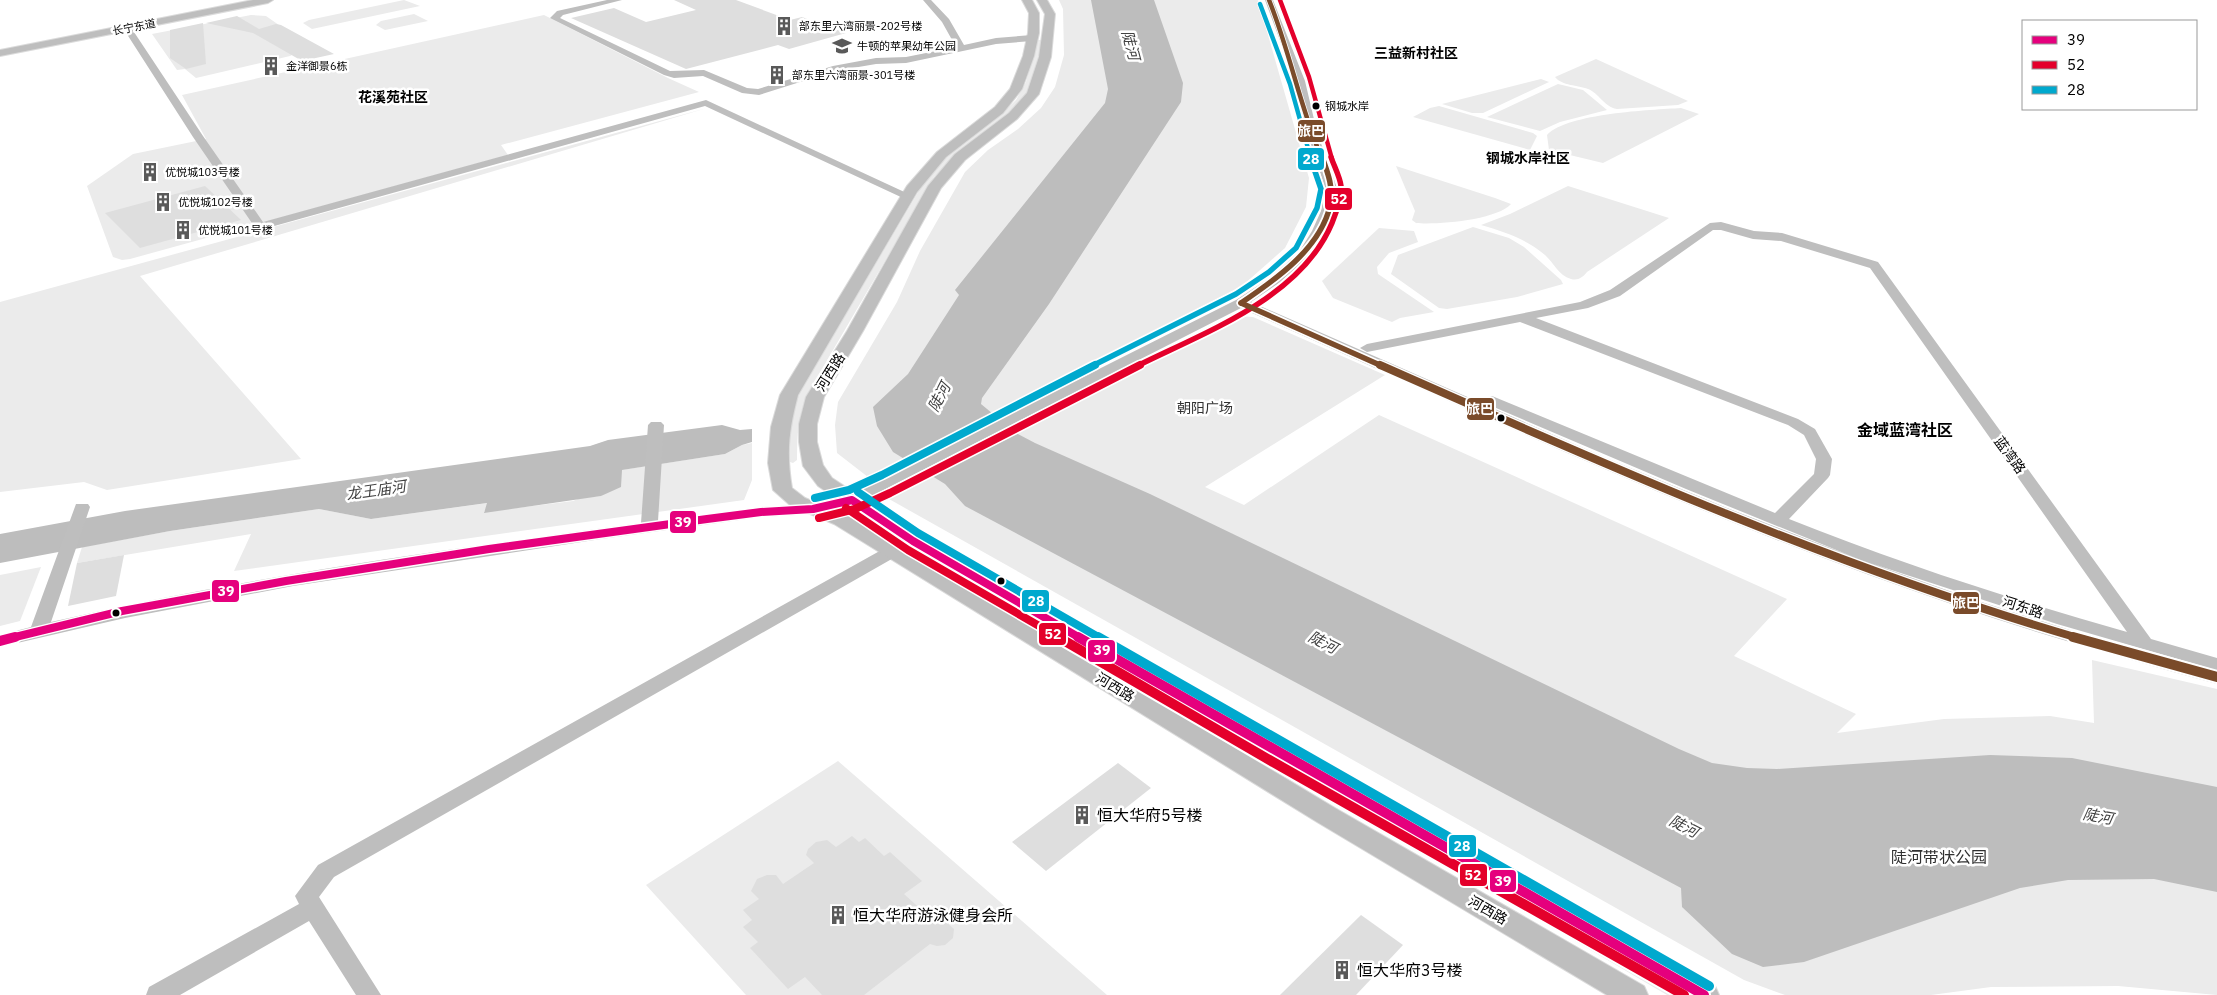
<svg xmlns="http://www.w3.org/2000/svg" width="2217" height="995" font-family="'IBM Plex Sans','Noto Sans SC',sans-serif">
<rect width="100%" height="100%" fill="#fff"/>
<g fill="#ebebeb">
<path d="M404,0L420,6L312,29L303,23L309,20Z"/>
<path d="M1059,0H1258L1309,178L1306,207L1285,248L1242,286L868,477L837,453L835,425L838,402L897,302L920,251L965,172L988,150L1018,129L1041,108L1055,87L1064,55L1063,9Z"/>
<path d="M414,14L428,21L385,30L376,25L381,21Z"/>
<path d="M251,15L266,16L309,46L290,56L196,78L185,69L177,70L152,34Z"/>
<path d="M544,15L668,78L699,92L501,145L508,155L130,259L122,260L113,257L87,186L133,154L206,139L182,95Z"/>
<path d="M1037,40H1043L1031,85L1027,94L1002,120L954,156L934,177L808,393C798,415 797,435 797,460L793,463L790,462C786,435 790,418 800,392L923,184L946,157L999,116L1016,100L1026,82Z"/>
<path d="M1596,59L1688,101L1678,105L1617,109C1604,107 1599,93 1588,89C1578,85 1562,86 1555,77Z"/>
<path d="M1541,79L1549,82L1483,113H1472L1442,104Z"/>
<path d="M1558,84L1583,90L1607,110L1560,122L1540,131L1487,117Z"/>
<path d="M1439,106L1533,133L1537,136L1530,150L1413,117L1430,108Z"/>
<path d="M707,108L140,276L301,459L107,490L84,482L0,492V302Z"/>
<path d="M1681,108L1699,114L1603,163L1549,150L1547,135C1568,113 1651,110 1681,108Z"/>
<path d="M1396,166L1495,198L1511,204C1497,220 1437,225 1416,223L1412,220L1415,211Z"/>
<path d="M1568,186L1669,218L1587,272C1583,277 1578,281 1571,279C1558,275 1554,263 1545,255C1526,239 1505,232 1481,225L1510,214Z"/>
<path d="M1473,227L1509,238L1524,247L1561,280L1563,284L1517,297L1447,309L1439,308L1391,274L1398,255Z"/>
<path d="M1379,228L1414,231L1418,242L1389,253L1377,267L1378,274L1434,312L1400,318L1392,322L1333,298L1322,281Z"/>
<path d="M1240,316L1253,317L1385,375L1205,487L1244,505L1379,415L1787,599L1734,656L1856,714L1837,733L1944,719L2050,716L2094,723L2092,660L2217,689V995L2118,986L1991,987L1931,995H1785L1744,980L889,499L1054,411Z"/>
<path d="M752,443V480L744,500L234,571L251,534L77,563L82,547L170,531L319,509L371,519L488,503L484,512L573,501L580,498L601,496L621,470L725,454L742,445Z"/>
<path d="M881,527L1686,995H1667L876,530Z"/>
<path d="M41,567L20,621L0,626V575Z"/>
<path d="M838,761L1107,995H746L646,885Z"/>
</g>
<g fill="#bdbdbd">
<path d="M1091,0H1154L1183,83L1181,102L1049,304L982,398L981,404L1016,433L1035,443L1150,494L1679,749L1712,763L1747,768L1777,769L1990,755L2072,758L2217,787V892L2154,879L2068,880L2020,888L1804,962L1763,967L1732,954L1682,907L1681,888L965,506L945,484L893,452L877,426L873,407L908,374L959,295L955,290L1105,103L1108,89Z"/>
<path d="M722,425L740,430L752,429V442L742,445L725,454L622,470L621,487L601,496L484,513L487,503L371,519L319,509L170,531L0,563V534L125,511L590,446L608,440Z"/>
</g>
<path fill="#fff" d="M998,415L1019,431L931,478L905,462Z"/>
<g fill="#dedede">
<path d="M674,0H736L790,20L802,17L846,33L789,49L778,45L686,69L571,18L614,8L646,22L696,10Z"/>
<path d="M237,16L259,29L276,24L281,25L334,54L302,61L253,33L206,23Z"/>
<path d="M203,23L206,64L186,69L170,58V30Z"/>
<path d="M205,186L241,220L140,248L105,213Z"/>
<path d="M124,555L116,596L68,606L77,563Z"/>
<path d="M1118,763L1151,788L1046,871L1012,842Z"/>
<path d="M852,836L859,842L865,838L884,856L890,852L922,881L904,894L936,923L946,922L954,929L953,938L945,945L937,946L930,944L864,995H822L805,977L788,989L750,948L758,942L743,927L752,920L743,910L759,899L751,891L757,879L767,875H776L783,884L814,863L806,855L808,849L816,842L827,840L836,847Z"/>
<path d="M1361,915L1403,945L1356,995H1280Z"/>
</g>
<g fill="none" stroke-linecap="round" stroke-linejoin="round">
<g stroke="#dbdbdb" stroke-width="2">
<g id="major">
<path d="M253,0H273L268,3L0,56V50Z"/>
<path d="M1022,0H1032L1039,13V33L1034,56L1022,89L1003,113L946,157L917,192L798,395C789,429 786,453 792,488L805,498L848,516L1335,808L1644,986L1648,995H1607L1317,822L834,524L791,506L773,490L768,463L771,427L780,395L907,186L937,152L995,107L1010,89L1023,56L1028,33L1029,13Z"/>
<path d="M1037,0H1047L1055,14L1051,57L1039,94L1017,119L965,160L941,188L863,331L824,397L817,424V442L823,465L832,478L920,536L1280,742L1715,986L1719,995H1677L1262,756L906,546L818,486L803,466L799,442V424L806,397L847,331L928,186L955,154L1009,113L1027,93L1039,57L1045,14Z"/>
</g>
</g>
<g fill="#bebebe" fill-rule="evenodd">
<path d="M607,0H622L563,15L560,18L670,71L704,70L747,88L758,89L833,66L876,58L906,57L956,47L942,22L923,0H931L949,19L964,45L996,38L1032,35L1036,38L1032,41L996,44L906,63L876,64L835,71L759,95L742,93L703,76L674,78L664,75L550,18L557,11Z"/>
<path d="M1265,0H1273L1305,81L1317,132L1337,188L1333,211L1324,231L1308,257L1279,283L1251,302L1606,458L1727,508L1856,558L1686,489L1482,402L1480,399L1482,396H1492L1775,513L1814,474L1816,459L1804,435L1788,425L1520,322L1367,352L1360,348L1367,344L1580,302L1610,290L1710,223L1721,222L1754,231L1782,233L1878,262L2151,639L2217,658V684C2131,660 2045,636 1960,607C1714,524 1478,413 1241,308L858,503L813,514L761,517L601,539L293,586L125,618L0,647V635L31,627L76,504H88L90,507L51,622C245,577 444,550 641,523L648,425L651,422H661L664,425L658,521L761,507L813,504L847,496L1236,300L1271,277L1299,252L1312,231L1321,211L1325,188L1307,132L1295,81ZM1713,230H1721L1753,239L1781,241L1870,268L2127,632C2013,600 1899,563 1789,519L1828,478L1830,475L1832,459L1815,429L1798,419L1536,318L1588,308L1620,296ZM1870,563L2057,624L2209,668L2095,638L1972,599Z"/>
<path d="M124,26H130L203,136L263,222L706,100L913,196L907,199L903,198L705,106L260,230L256,229L193,137L123,28Z"/>
<path d="M891,547L897,548L900,552L897,556L334,877L319,897L381,995H356L309,921L180,995H146L149,987L299,904L295,896L318,865L885,548Z"/>
</g>
<use href="#major" fill="#bebebe" fill-rule="evenodd"/>
<g stroke="#fff" stroke-width="11">
<path id="bus-1-far1" d="M11,638L122,611L286,581L489,549L707,519L761,512L813,509L852,500L913,541L1080,638"/>
</g>
<g stroke="#fff" stroke-width="14">
<g id="bus-1">
<path d="M1078,637L1704,995"/>
<path d="M0,641L15,637"/>
</g>
</g>
<g stroke="#fff" stroke-width="6">
<path id="bus-2-far3" d="M1280,0L1309,77L1332,159"/>
</g>
<g stroke="#fff" stroke-width="9">
<path id="bus-2-far2" d="M1137,366C1205,332 1301,298 1332,223C1336,213 1342,197 1341,186C1340,177 1334,166 1331,157"/>
</g>
<g stroke="#fff" stroke-width="11">
<g id="bus-2-far1">
<path d="M846,508L908,550L1060,638"/>
<path d="M819,518L855,509L890,493L1140,365"/>
</g>
</g>
<g stroke="#fff" stroke-width="14">
<path id="bus-2" d="M1058,637L1266,758L1684,995"/>
</g>
<g stroke="#fff" stroke-width="6">
<path id="bus-3-far3" d="M1260,4L1290,84L1311,159"/>
</g>
<g stroke="#fff" stroke-width="9">
<path id="bus-3-far2" d="M1092,366L1236,294L1269,272L1296,248L1317,208L1321,189L1310,157"/>
</g>
<g stroke="#fff" stroke-width="11">
<g id="bus-3-far1">
<path d="M858,492L918,533L1100,638"/>
<path d="M815,498L849,490L882,475L1095,365"/>
</g>
</g>
<g stroke="#fff" stroke-width="14">
<path id="bus-3" d="M1098,637L1709,986"/>
</g>
<g stroke="#fff" stroke-width="6">
<path id="bus-4-far3" d="M1269,0C1290,52 1300,107 1322,159"/>
</g>
<g stroke="#fff" stroke-width="9">
<g id="bus-4-far2">
<path d="M1241,303L1382,366"/>
<path d="M1241,303C1275,280 1320,249 1330,206C1334,189 1328,173 1322,157"/>
</g>
</g>
<g stroke="#fff" stroke-width="11">
<path id="bus-4-far1" d="M1380,365C1608,466 1838,568 2078,638"/>
</g>
<g stroke="#fff" stroke-width="14">
<path id="bus-4" d="M2073,637L2217,677"/>
</g>
<use href="#bus-1-far1" stroke="#e5007d" stroke-width="8"/>
<use href="#bus-1" stroke="#e5007d" stroke-width="10"/>
<use href="#bus-2-far3" stroke="#e4002b" stroke-width="4.5"/>
<use href="#bus-2-far2" stroke="#e4002b" stroke-width="5.5"/>
<use href="#bus-2-far1" stroke="#e4002b" stroke-width="8"/>
<use href="#bus-2" stroke="#e4002b" stroke-width="10"/>
<use href="#bus-3-far3" stroke="#00a9ce" stroke-width="4.5"/>
<use href="#bus-3-far2" stroke="#00a9ce" stroke-width="5.5"/>
<use href="#bus-3-far1" stroke="#00a9ce" stroke-width="8"/>
<use href="#bus-3" stroke="#00a9ce" stroke-width="10"/>
<use href="#bus-4-far3" stroke="#7a4b2a" stroke-width="4.5"/>
<use href="#bus-4-far2" stroke="#7a4b2a" stroke-width="5.5"/>
<use href="#bus-4-far1" stroke="#7a4b2a" stroke-width="8"/>
<use href="#bus-4" stroke="#7a4b2a" stroke-width="10"/>
</g>
<defs>
<g id="building-bare" transform="scale(1.5)"><path d="M-4-6H4V6H1V3H-1V6H-4ZM-2.5-4.3h1.7v1.8h-1.7ZM.8-4.3h1.7v1.8H.8ZM-2.5-1h1.7V.8h-1.7ZM.8-1h1.7V.8H.8Z" fill="#595959" stroke="#fff" stroke-width="2.5" paint-order="stroke"/></g>
<g id="school-bare" transform="scale(1.5)"><path d="M0-5L7-2L0 1L-7-2ZM-4 1L0 2.5L4 1V4Q0 6-4 4Z" fill="#595959" stroke="#fff" stroke-width="2.5" paint-order="stroke"/></g>
</defs>
<g fill-rule="evenodd">
<use href="#building-bare" x="784" y="26"/>
<use href="#school-bare" x="842" y="46"/>
<use href="#building-bare" x="271" y="66"/>
<use href="#building-bare" x="777" y="75"/>
<use href="#building-bare" x="150" y="172"/>
<use href="#building-bare" x="163" y="202"/>
<use href="#building-bare" x="183" y="230"/>
<use href="#building-bare" x="1082" y="815"/>
<use href="#building-bare" x="838" y="915"/>
<use href="#building-bare" x="1342" y="970"/>
</g>
<g fill="#000" stroke="#fff" stroke-width="2">
<circle cx="1316" cy="106" r="4.5"/>
<circle cx="1501" cy="418" r="4.5"/>
<circle cx="1001" cy="581" r="4.5"/>
<circle cx="116" cy="613" r="4.5"/>
</g>
<g text-anchor="middle" dominant-baseline="central" stroke-width="5" stroke-linejoin="round" paint-order="stroke">
<g font-size="11" fill="#000" stroke="#fff" text-anchor="start">
<text x="799" y="26">部东里六湾丽景-202号楼</text>
<text x="857" y="46">牛顿的苹果幼年公园</text>
<text x="286" y="66">金洋御景6栋</text>
<text x="792" y="75">部东里六湾丽景-301号楼</text>
<text x="165" y="172">优悦城103号楼</text>
<text x="178" y="202">优悦城102号楼</text>
<text x="198" y="230">优悦城101号楼</text>
</g>
<g font-size="11" fill="#000" stroke="#fff">
<text transform="translate(134 27) rotate(-11)">长宁东道</text>
</g>
<g font-size="11" fill="#000" stroke="#fff" text-anchor="start">
<text x="1325" y="106">钢城水岸</text>
</g>
<g font-size="14" font-weight="bold" fill="#000" stroke="#fff">
<text x="1416" y="53">三益新村社区</text>
<text x="393" y="97">花溪苑社区</text>
<text x="1528" y="158">钢城水岸社区</text>
</g>
<g font-size="14" fill="#000" stroke="#fff">
<text transform="translate(830 372) rotate(-58)">河西路</text>
<text transform="translate(2010 455) rotate(54)">蓝湾路</text>
<text transform="translate(2023 607) rotate(18)">河东路</text>
<text transform="translate(1115 687) rotate(31)">河西路</text>
<text transform="translate(1488 910) rotate(30)">河西路</text>
</g>
<g font-size="14" fill="#313131" stroke="#fff">
<text x="1205" y="408">朝阳广场</text>
</g>
<g font-size="15" font-style="italic" fill="#424242" stroke="#fff">
<text transform="translate(1131 45) rotate(75)">陡河</text>
<text transform="translate(939 397) rotate(-63)">陡河</text>
<text transform="translate(376 490) rotate(-8)">龙王庙河</text>
<text transform="translate(1323 642) rotate(27)">陡河</text>
<text transform="translate(2098 816) rotate(10)">陡河</text>
<text transform="translate(1684 826) rotate(27)">陡河</text>
</g>
<g font-size="16" font-weight="bold" fill="#000" stroke="#fff">
<text x="1905" y="430">金域蓝湾社区</text>
</g>
<g font-size="16" fill="#000" stroke="#fff" text-anchor="start">
<text x="1097" y="815">恒大华府5号楼</text>
<text x="853" y="915">恒大华府游泳健身会所</text>
<text x="1357" y="970">恒大华府3号楼</text>
</g>
<g font-size="16" fill="#313131" stroke="#fff">
<text x="1939" y="857">陡河带状公园</text>
</g>
</g>
<g stroke="#fff" stroke-width="2">
<rect x="1297" y="119" width="29" height="24" rx="5" fill="#7a4b2a"/>
<rect x="1297" y="147" width="28" height="24" rx="5" fill="#00a9ce"/>
<rect x="1324" y="187" width="29" height="24" rx="5" fill="#e4002b"/>
<rect x="1466" y="397" width="29" height="24" rx="5" fill="#7a4b2a"/>
<rect x="669" y="510" width="28" height="24" rx="5" fill="#e5007d"/>
<rect x="211" y="579" width="29" height="24" rx="5" fill="#e5007d"/>
<rect x="1021" y="589" width="29" height="24" rx="5" fill="#00a9ce"/>
<rect x="1952" y="591" width="28" height="24" rx="5" fill="#7a4b2a"/>
<rect x="1038" y="622" width="29" height="24" rx="5" fill="#e4002b"/>
<rect x="1087" y="639" width="29" height="24" rx="5" fill="#e5007d"/>
<rect x="1448" y="834" width="29" height="24" rx="5" fill="#00a9ce"/>
<rect x="1459" y="863" width="29" height="24" rx="5" fill="#e4002b"/>
<rect x="1489" y="869" width="28" height="24" rx="5" fill="#e5007d"/>
</g>
<g font-size="14" text-anchor="middle" font-weight="bold" fill="#fff">
<text x="1311" y="136">旅巴</text>
<text x="1311" y="164">28</text>
<text x="1339" y="204">52</text>
<text x="1480" y="414">旅巴</text>
<text x="683" y="527">39</text>
<text x="226" y="596">39</text>
<text x="1036" y="606">28</text>
<text x="1966" y="608">旅巴</text>
<text x="1053" y="639">52</text>
<text x="1102" y="655">39</text>
<text x="1462" y="851">28</text>
<text x="1473" y="880">52</text>
<text x="1503" y="886">39</text>
</g>
<rect x="2022" y="20" width="175" height="90" fill="#ffffff" stroke="#999999"/>
<rect x="2032" y="36" width="25" height="8" fill="#e5007d" stroke="#999999"/>
<text x="2067" y="45" font-size="15" fill="#000000">39</text>
<rect x="2032" y="61" width="25" height="8" fill="#e4002b" stroke="#999999"/>
<text x="2067" y="70" font-size="15" fill="#000000">52</text>
<rect x="2032" y="86" width="25" height="8" fill="#00a9ce" stroke="#999999"/>
<text x="2067" y="95" font-size="15" fill="#000000">28</text>
</svg>
